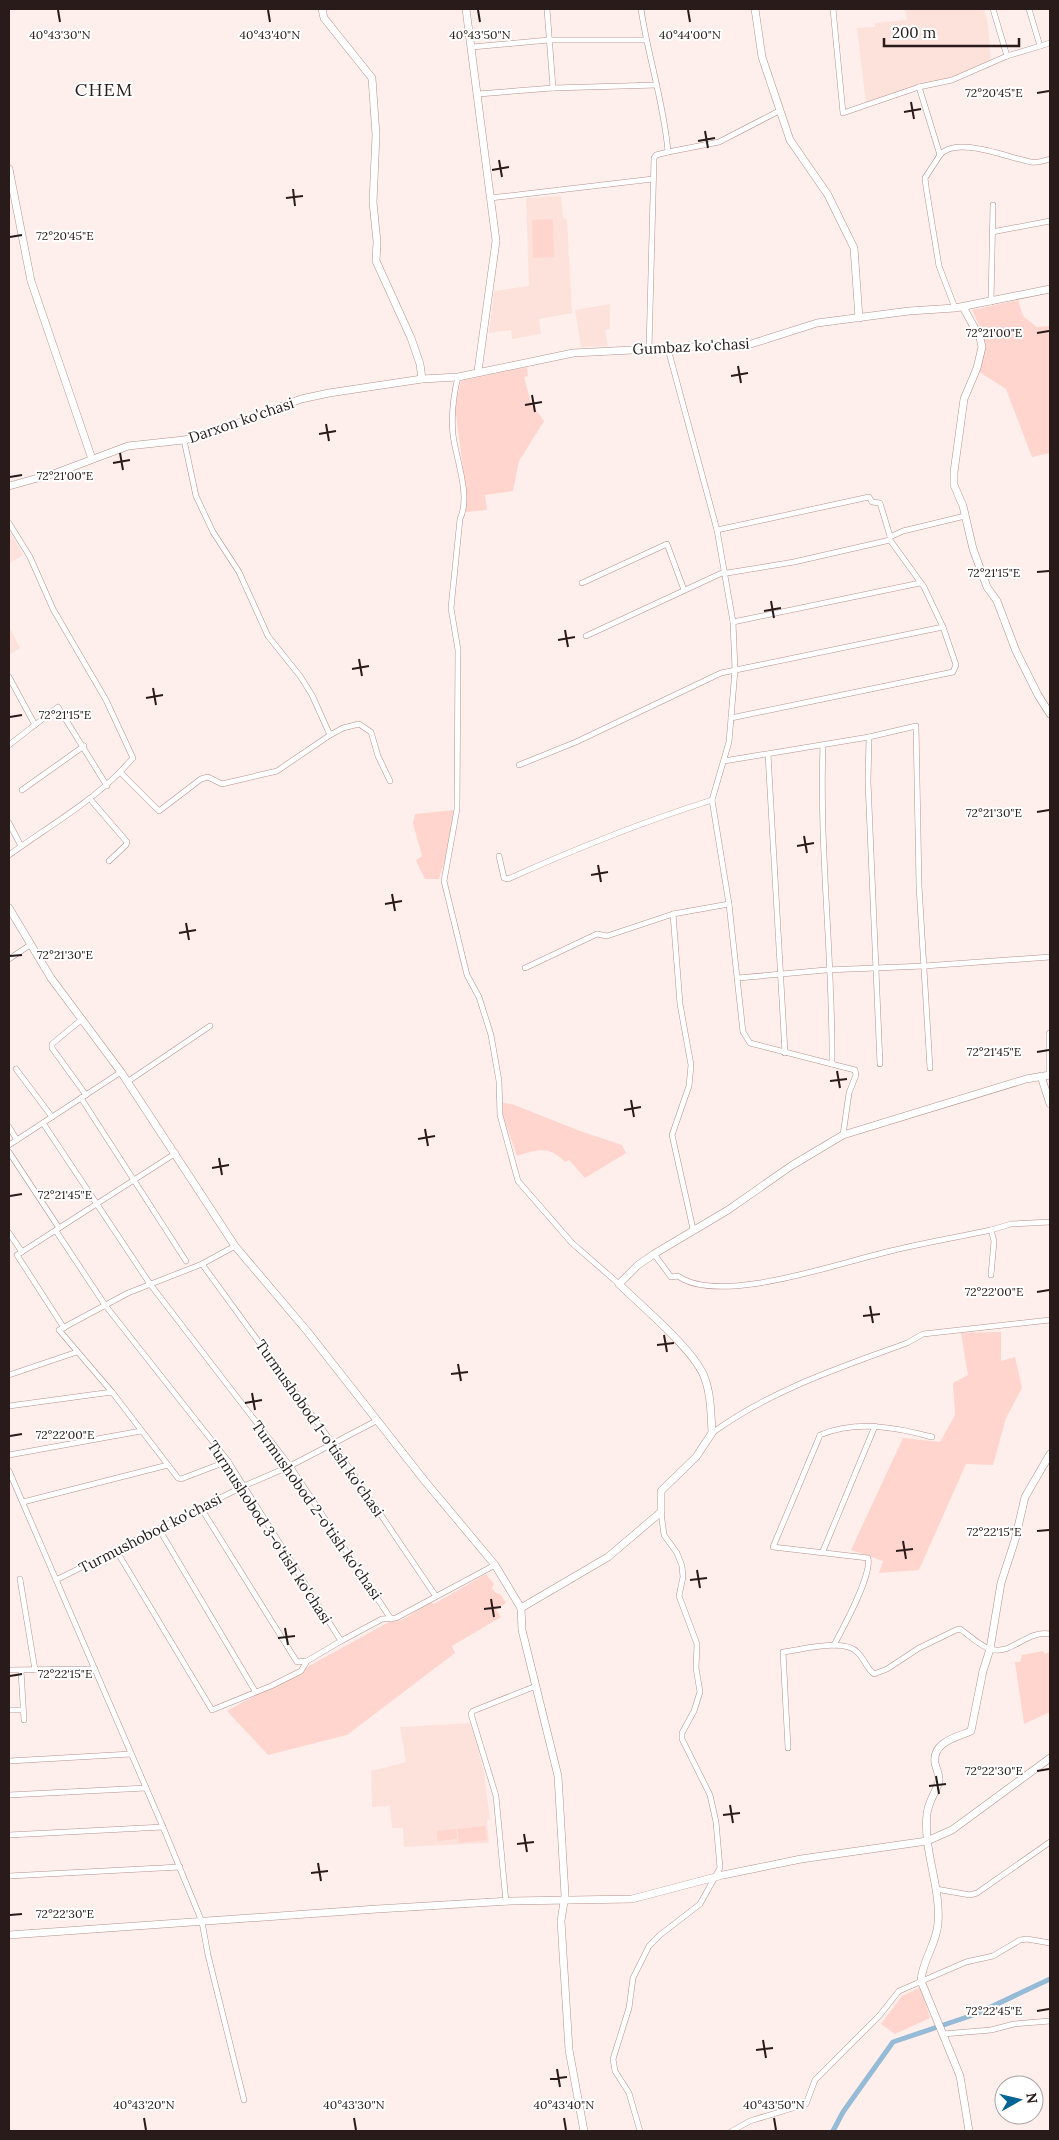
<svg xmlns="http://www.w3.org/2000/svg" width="1059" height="2140" font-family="Lora,serif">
<rect width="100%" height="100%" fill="#feefec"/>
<g fill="#fde2dc">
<path d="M905,9H984L988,24L991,63L952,79L866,104L857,28L875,27V23L907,20Z"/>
<path d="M561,196L563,218L567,219L572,313L539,319L541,334L512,339L511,330L489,333L494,291L529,286L526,198Z"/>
<path d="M610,304V329L605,330L608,346L581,347L575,310Z"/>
<path d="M9,531L23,555L9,564Z"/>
<path d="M9,626L20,648L9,655Z"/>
<path d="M471,1723L484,1772L490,1820H487L489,1843L404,1847L403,1828H392L390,1806L372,1807L371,1771L406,1762L400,1727Z"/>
</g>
<g fill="#ffd5cd">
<path d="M553,219L554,257L533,258L532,220Z"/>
<path d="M1018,300L1023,316L1037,327L1050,326V453L1032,457L1006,389L979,372C988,342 985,338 972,310Z"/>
<path d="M527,367L528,376L524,377L531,403L544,421L519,461L513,491L485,495L487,510L466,512L465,483L455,407L461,381Z"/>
<path d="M454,810L447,853L439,879H425L417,863L416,860L422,856L413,823L415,814Z"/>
<path d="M503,1103L512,1104L580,1131L622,1145L626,1153L585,1178L569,1160L565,1162C549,1145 537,1150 517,1156L503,1116Z"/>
<path d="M1001,1332V1361L1015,1357L1022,1388L1006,1418L993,1465L966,1464L919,1570L879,1573L883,1561L851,1550L903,1438L940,1442L955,1415L953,1383L968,1375L961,1333Z"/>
<path d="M486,1574L494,1584L492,1588L496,1593L500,1594L506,1603L496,1610L501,1617L452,1646L455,1653L347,1735L268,1755L227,1711L389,1622L402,1620L431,1602L434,1604Z"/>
<path d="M1043,1651L1045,1654L1050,1652V1712L1024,1724L1015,1662H1020L1022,1655Z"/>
<path d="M485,1826L487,1840L459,1843L457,1829Z"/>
<path d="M456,1829L457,1839L438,1841L437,1831Z"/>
<path d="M921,1987L930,2018L895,2034L881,2024L902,1996Z"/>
</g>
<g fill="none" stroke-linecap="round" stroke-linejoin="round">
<path stroke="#96bbd6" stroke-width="5" d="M833,2131L843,2112L893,2042L976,2014L1050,1979"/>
<g stroke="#b4928c" stroke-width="6">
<g id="street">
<path d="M547,9L553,88"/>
<path d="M641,9C648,57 664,103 668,152L656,155L654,158L649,349"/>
<path d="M833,9L843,113L919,87L952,80L1007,56L1050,43"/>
<path d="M993,9L1007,56"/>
<path d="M1029,9L1040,46"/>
<path d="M472,47L549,40H645"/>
<path d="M919,87L940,155C956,135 1009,158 1031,162C1037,163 1044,161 1050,159"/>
<path d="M478,94L553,88L657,85"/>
<path d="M668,152L719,142L779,111"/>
<path d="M940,155L925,178L926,187L939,266L955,308"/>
<path d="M490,198L653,179"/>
<path d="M992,232L1050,221"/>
<path d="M991,302L993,205"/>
<path d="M668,349L717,530L733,622L735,670L729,742L712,800L729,904L743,1032L750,1043L855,1070L856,1075L849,1093L843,1135"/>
<path d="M458,377C453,397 451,414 453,435C456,459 471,496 460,519L451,608L458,650L457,809L444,881L467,975L479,997L491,1035L499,1081L500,1115L518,1181L572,1243L619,1284"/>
<path d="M184,440L196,496L213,532L239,572L268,636L300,676L312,695L330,735L343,728L359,724L371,732L378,756L390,781"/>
<path d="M9,523L30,557L53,609L106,700L133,758L120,772"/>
<path d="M717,530L869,497L872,502L880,503L890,536"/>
<path d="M890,537L903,531L965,516"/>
<path d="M582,583L667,544L684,590"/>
<path d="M733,622L920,583"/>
<path d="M9,677L35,725"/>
<path d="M731,718L953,672L956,665L943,627"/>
<path d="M869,737L868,782L880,1064"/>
<path d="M9,745L58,707L107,786"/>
<path d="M823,745C819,851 833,957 832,1064"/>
<path d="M768,754L785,1053"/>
<path d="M724,761L869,737L916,726L919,886L930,1068"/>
<path d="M519,765L576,742L721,673L943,627L924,587L890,540L794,562L727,573L724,572L586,636"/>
<path d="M22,790L84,746"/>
<path d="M90,799L127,842L126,845L109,861"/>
<path d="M9,823L21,846"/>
<path d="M9,855C46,828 87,805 120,772L159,811L201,779L208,777L222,784L277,771L330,735"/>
<path d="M499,856L504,878L508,879C575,849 642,822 712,800"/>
<path d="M9,959L30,945"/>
<path d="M525,968L597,934L607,936L673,914"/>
<path d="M738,978L826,970L924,966L1050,957"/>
<path d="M81,1020L52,1044V1048L86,1095"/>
<path d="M16,1069L52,1117"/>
<path d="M127,1082L210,1026"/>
<path d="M81,1098L186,1261"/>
<path d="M43,1123L150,1284L290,1466L391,1619"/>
<path d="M9,1127L17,1140"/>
<path d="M9,1145L121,1072"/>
<path d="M9,1152L59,1228"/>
<path d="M693,1229L672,1135L689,1086L691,1065L680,1004L673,914L729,904"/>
<path d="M56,1231L105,1305L228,1461L341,1641"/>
<path d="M9,1233L22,1252"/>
<path d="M654,1254L671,1277L678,1276C718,1305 833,1265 879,1254C916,1244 954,1238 991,1230"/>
<path d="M202,1264L333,1444L435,1595"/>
<path d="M991,1275L994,1241L991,1230L1011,1224L1050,1222"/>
<path d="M64,1328L17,1255L176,1153"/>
<path d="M9,1375L77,1352"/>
<path d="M9,1406L112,1392"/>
<path d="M712,1433C771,1390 839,1368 907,1343L923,1334L1050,1320"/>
<path d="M9,1455L141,1431"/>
<path d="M228,1461L181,1479L178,1478L112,1392L59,1330L128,1293L202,1264L235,1246"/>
<path d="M9,1471L163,1827L202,1922L208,1955L244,2100"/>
<path d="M23,1502L168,1465"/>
<path d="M201,1508L297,1662L306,1661"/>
<path d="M159,1529L255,1691"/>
<path d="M116,1550L212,1710L271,1686L301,1671L307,1661L341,1641L382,1619L396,1618L495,1565"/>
<path d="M823,1551L875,1426"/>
<path d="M20,1579L35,1670"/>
<path d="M56,1580L244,1486L290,1466L378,1420"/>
<path d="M834,1645C843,1628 872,1576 868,1558L773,1547L818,1440L820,1435C857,1420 895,1427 932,1437"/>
<path d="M9,1670L95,1669"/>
<path d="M21,1671L24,1720"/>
<path d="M9,1710H23"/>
<path d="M788,1748L783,1652C801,1650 844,1638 857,1652C864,1658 867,1669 874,1674L887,1669L919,1648L956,1630L960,1629C969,1635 980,1646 990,1649C1012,1656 1025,1630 1050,1634"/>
<path d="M9,1761L131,1754"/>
<path d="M9,1795L146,1788"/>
<path d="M9,1835L163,1827"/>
<path d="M9,1876L180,1867"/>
<path d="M936,1889L970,1895L977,1893L1050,1842"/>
<path d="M506,1902L496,1796L471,1714L473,1711L536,1686"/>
<path d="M943,2034L991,2030L1014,2024L1050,2021"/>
<path d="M640,2131L629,2093L615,2071L613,2059L629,2008L633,1978L649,1946L660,1935L700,1904L720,1868L716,1822L710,1795L682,1739V1733L694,1711L700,1692L696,1668L697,1644L679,1596L683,1577L682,1566L677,1553L664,1535L661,1512"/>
<path d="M732,2131L750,2121L806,2104L815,2080L879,2016L899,1991L966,1962L993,1956L1020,1940L1027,1939L1050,1943"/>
</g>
</g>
<g stroke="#b4928c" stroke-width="8">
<g id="secondary">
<path d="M322,9L324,18L372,78L376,135L373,202L377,242L376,261L411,338L420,364L422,379"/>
<path d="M466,9L496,241L478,371"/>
<path d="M755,9L762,57L790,140L828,195L854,248L859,318"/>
<path d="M9,169L31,281L92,459"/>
<path d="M963,307L980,338L982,347L977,368L964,399L954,472V485L963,506L973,549L987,587L997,601L1016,651L1038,695L1050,714"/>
<path d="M9,486L56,473L128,446L184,440L212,433L301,399L329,393L422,379L458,377L573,353L751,344L817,323L909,311L955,308L1050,289"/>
<path d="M9,908L51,978L121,1072L235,1246L307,1331L424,1480L495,1565L521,1608L522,1630L558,1776L565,1895L561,1921L569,2050L584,2131"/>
<path d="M1050,1034V1072"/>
<path d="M1041,1076L1050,1104"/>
<path d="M521,1608L608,1557L661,1512V1491L696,1457L712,1433C711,1415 711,1395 705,1379C697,1352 640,1305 619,1284L638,1265L654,1254L728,1210L791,1166L843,1135L1026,1079L1050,1075"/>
<path d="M9,1935L377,1909L511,1901L632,1899L723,1875L801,1859L927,1841L952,1830L1050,1758"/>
<path d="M969,2131L960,2076L921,1981C922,1960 937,1944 938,1923C941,1886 923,1851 927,1814C928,1802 936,1792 939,1781C940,1775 936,1769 935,1763C932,1742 957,1737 971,1731L983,1671L990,1649L1001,1583L1015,1540L1025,1497L1050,1454"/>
</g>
</g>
<use href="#street" stroke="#fff" stroke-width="5"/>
<use href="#secondary" stroke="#fff" stroke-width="7"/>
</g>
<path fill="none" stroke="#281b19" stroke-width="2" d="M58,10L60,22M268,10L270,22M478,10L480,22M688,10L690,22M1037,93L1049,91M911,102L914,119M904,112L921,109M705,131L708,148M698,141L715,138M499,160L502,177M492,170L509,167M293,189L295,206M286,198L303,196M10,237L22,235M1037,333L1049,331M738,366L741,383M731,376L748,373M532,395L535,412M525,405L542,402M326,424L329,441M319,434L336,431M120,453L123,470M113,463L130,460M10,477L22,475M1037,572L1049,571M771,601L774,618M764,611L781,608M565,630L568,647M558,640L575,637M359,659L362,676M352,669L369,666M153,688L156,705M146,698L163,695M10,717L22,715M1037,812L1049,810M804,836L807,853M797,846L814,843M598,865L601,882M591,875L608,872M392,894L395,911M385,904L402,901M186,923L189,940M179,933L196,930M10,956L22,955M1037,1052L1049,1050M837,1071L840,1088M830,1081L847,1079M631,1100L634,1117M624,1110L641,1107M425,1129L428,1146M418,1139L435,1136M219,1158L222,1175M212,1168L229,1165M10,1196L22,1194M1037,1292L1049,1290M870,1306L873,1323M863,1316L880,1314M664,1335L667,1352M657,1345L674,1343M458,1364L461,1381M451,1374L468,1372M252,1393L255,1410M245,1403L262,1400M10,1436L22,1434M1037,1531L1049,1530M903,1541L906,1559M896,1551L913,1549M697,1570L700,1588M690,1580L707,1578M491,1599L494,1617M484,1609L501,1607M285,1628L288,1645M278,1638L295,1636M10,1676L22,1674M1037,1771L1049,1769M936,1776L939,1794M929,1786L946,1784M730,1805L733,1823M723,1815L740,1813M524,1834L527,1852M517,1844L534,1842M318,1863L321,1881M311,1873L328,1871M10,1915L22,1914M1037,2011L1049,2009M763,2040L766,2058M756,2050L773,2048M557,2069L560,2087M550,2079L567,2077M144,2118L146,2130M354,2118L356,2130M564,2118L566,2130M774,2118L776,2130"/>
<g text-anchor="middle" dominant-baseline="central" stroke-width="4" stroke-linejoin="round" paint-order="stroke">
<g font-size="15" fill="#281b19" stroke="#fff">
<text transform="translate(691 346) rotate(-3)">Gumbaz ko'chasi</text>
<text transform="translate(241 420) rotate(-19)">Darxon ko'chasi</text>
<text transform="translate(320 1428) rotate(55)">Turmushobod 1-o'tish ko'chasi</text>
<text transform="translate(317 1510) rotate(55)">Turmushobod 2-o'tish ko'chasi</text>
<text transform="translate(270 1532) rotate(57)">Turmushobod 3-o'tish ko'chasi</text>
<text transform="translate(150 1533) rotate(-27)">Turmushobod ko'chasi</text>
</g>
<g font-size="18" letter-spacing="1" fill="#281b19" stroke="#fff">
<text x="104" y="89">CHEM</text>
</g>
</g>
<g font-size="12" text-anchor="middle" fill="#281b19" stroke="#fff" stroke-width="4" stroke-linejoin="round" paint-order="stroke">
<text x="60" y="39">40°43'30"N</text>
<text x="270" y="39">40°43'40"N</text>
<text x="480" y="39">40°43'50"N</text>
<text x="690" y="39">40°44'00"N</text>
<text x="994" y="97">72°20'45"E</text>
<text x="65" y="240">72°20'45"E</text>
<text x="994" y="337">72°21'00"E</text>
<text x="65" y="480">72°21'00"E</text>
<text x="994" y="577">72°21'15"E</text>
<text x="65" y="719">72°21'15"E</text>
<text x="994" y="817">72°21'30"E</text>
<text x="65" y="959">72°21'30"E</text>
<text x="994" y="1056">72°21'45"E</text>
<text x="65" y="1199">72°21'45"E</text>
<text x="994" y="1296">72°22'00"E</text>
<text x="65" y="1439">72°22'00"E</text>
<text x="994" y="1536">72°22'15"E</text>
<text x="65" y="1678">72°22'15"E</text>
<text x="994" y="1775">72°22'30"E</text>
<text x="65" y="1918">72°22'30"E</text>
<text x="994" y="2015">72°22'45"E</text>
<text x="144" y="2109">40°43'20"N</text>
<text x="354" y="2109">40°43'30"N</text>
<text x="564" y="2109">40°43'40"N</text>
<text x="774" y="2109">40°43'50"N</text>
</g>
<rect width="1059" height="2140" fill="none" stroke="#281b19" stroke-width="20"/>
<g transform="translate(1019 2100) rotate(82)"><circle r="24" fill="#ffffff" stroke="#a9a4a3"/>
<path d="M0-4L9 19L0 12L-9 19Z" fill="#026494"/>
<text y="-8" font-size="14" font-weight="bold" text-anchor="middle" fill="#281b19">N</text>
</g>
<path d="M884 38v8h135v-8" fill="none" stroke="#281b19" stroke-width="2.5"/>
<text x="892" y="38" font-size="15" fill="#281b19" stroke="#ffffff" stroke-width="4" paint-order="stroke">200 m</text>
</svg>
